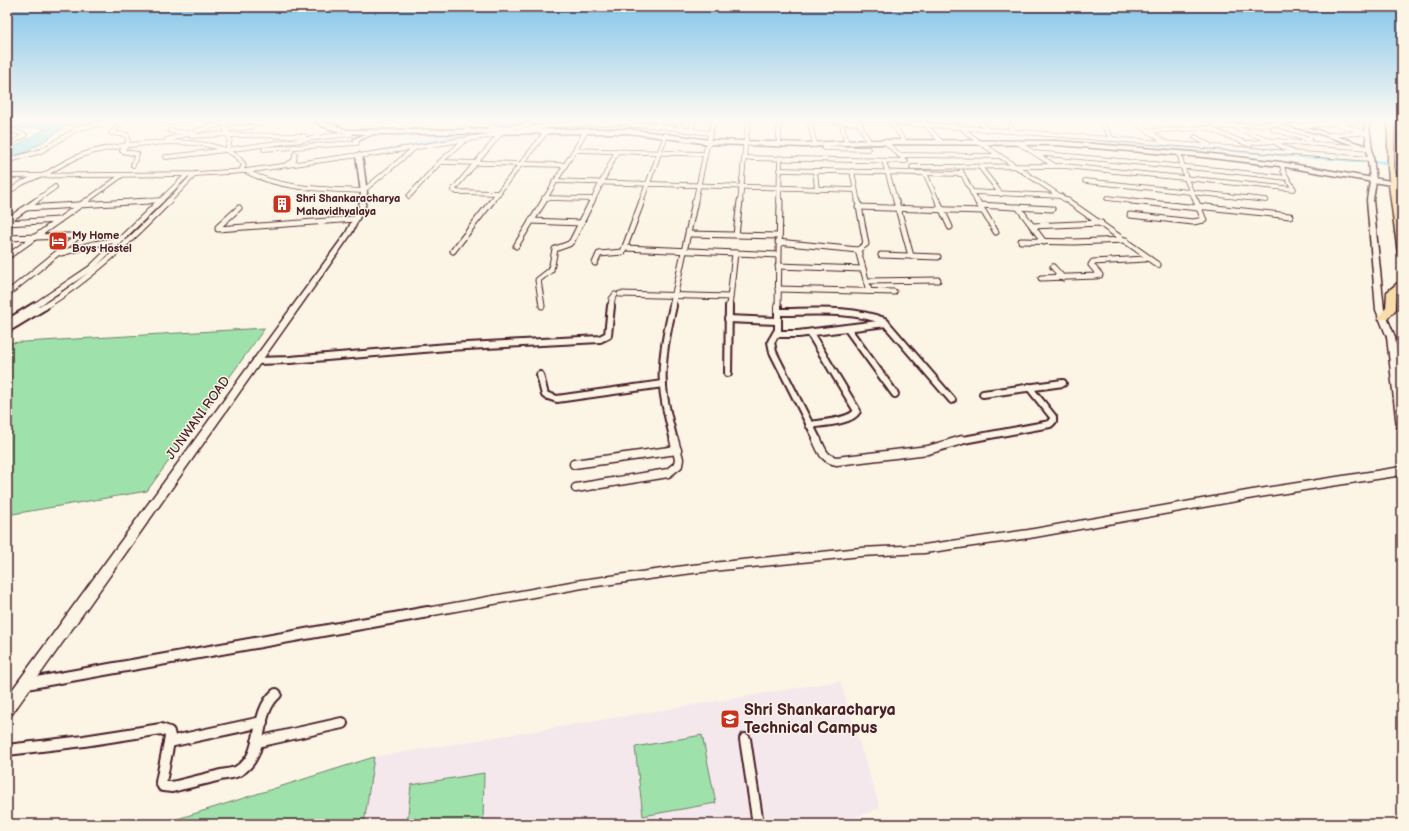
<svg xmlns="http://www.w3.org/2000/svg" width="1409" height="831" font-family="'Balsamiq Sans',sans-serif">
<rect width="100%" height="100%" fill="#fcf5e5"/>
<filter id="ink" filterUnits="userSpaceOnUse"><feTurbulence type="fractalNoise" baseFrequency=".025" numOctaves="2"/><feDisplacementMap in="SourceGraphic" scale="8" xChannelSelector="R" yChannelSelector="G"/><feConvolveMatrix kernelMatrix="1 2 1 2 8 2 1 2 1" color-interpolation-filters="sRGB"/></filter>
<g filter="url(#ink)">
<g fill="#f4e8ec">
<path d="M300,119H518L610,122L554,144L407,142L309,144Z"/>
<path d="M840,681L880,808L839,824H170L171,821L374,757Z"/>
</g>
<g fill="#9fe1ab" stroke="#74806b">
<path d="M265,328L147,491L7,515V343Z"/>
<path d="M702,735L716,803L643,816L635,747Z"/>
<path d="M374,757L364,824H7L171,821Z"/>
<path d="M484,773L483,824H407L411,785Z"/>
</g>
<g fill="#8edeea" stroke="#73929e">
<path d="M34,119H101L66,126L37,146L32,147L30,151L14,156L7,155V152L10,150L9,149C12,147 14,147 18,145C27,140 36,133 46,129C36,125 26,130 15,127Z"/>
<path d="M500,119H552V121L493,126Z"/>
</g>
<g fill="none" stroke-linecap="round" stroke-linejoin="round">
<g fill="#8edeea" fill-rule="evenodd">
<path d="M572,119H582L519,129L517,128Z"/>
<path d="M496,130H498V132L349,157L346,155Z"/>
<path d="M1092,139L1402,162V166L1094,141H1092Z"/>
</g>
<g stroke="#4a1f2b" stroke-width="4.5">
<g id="pedestrian">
<path d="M524,125L555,121L554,119"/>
<path d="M491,128L502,127"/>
<path d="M493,128L491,127L496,119"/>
</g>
</g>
<g stroke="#4a1f2b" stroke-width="5.5">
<g id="minor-far4">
<path d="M127,119L111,133L127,135L128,142L122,151L137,154L133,165"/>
<path d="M154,119L164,123L188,121"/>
<path d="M655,119L662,126"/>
<path d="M674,119L684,130"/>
<path d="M779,119V145"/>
<path d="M792,119L856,123"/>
<path d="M851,119L1370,159"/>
<path d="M923,119L925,124L941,142"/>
<path d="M951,119L955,126"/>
<path d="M978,119L985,128"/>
<path d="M1005,119L1013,130"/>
<path d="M1099,119L1112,139"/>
<path d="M1131,119L1166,143"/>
<path d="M1324,119L1367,134"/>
<path d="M809,120L815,145"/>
<path d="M226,121H250L261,124"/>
<path d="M841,122L847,143"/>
<path d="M859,123L869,142"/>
<path d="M632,125H649L710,133"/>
<path d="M893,125L905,142"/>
<path d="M1296,126L1369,121"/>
<path d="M1236,128L1272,141L1293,152"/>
<path d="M226,129L251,127"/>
<path d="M1210,129L1250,145"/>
<path d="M1273,129L1310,140"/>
<path d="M494,130L529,125"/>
<path d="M964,130L979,142L1069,202"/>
<path d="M170,131L187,133"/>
<path d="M519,131L554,125L630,122"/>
<path d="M691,131L694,119"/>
<path d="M1150,131L1284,123"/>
<path d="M465,132L472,119"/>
<path d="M230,135L304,136"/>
<path d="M1329,135L1360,133"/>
<path d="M191,136L230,134"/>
<path d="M1195,137L1209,145"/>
<path d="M709,138L714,119"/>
<path d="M167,140L224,123"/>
<path d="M885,142L903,158"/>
<path d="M1017,142L1055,166"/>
<path d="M1247,143L1277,141L1368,148"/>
<path d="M7,146L25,135L9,129L10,127L29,119"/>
<path d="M824,148L868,149"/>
<path d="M264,149L357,143"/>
<path d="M227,150L230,140L224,124L229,119"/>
<path d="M575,150L705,154"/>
<path d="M1035,153L1219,170L1287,178"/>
<path d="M1179,153L1186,179L1196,202"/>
<path d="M899,155L1000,156"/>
<path d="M359,156L501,134"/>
<path d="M166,157C228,151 289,140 351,134"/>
<path d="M745,158L906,161"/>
<path d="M7,161L41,151L79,128L129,119"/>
<path d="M884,161L896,202"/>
<path d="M440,162L565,165"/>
<path d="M287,164L294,161L295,154"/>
<path d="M912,167L1064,166L1294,189L1283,171L1282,164"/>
<path d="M980,167L1001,194"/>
<path d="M779,170L962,174"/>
<path d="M246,171C280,190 326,189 364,191"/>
<path d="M815,171L817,189"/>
<path d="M852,171L858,202"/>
<path d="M961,171L977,202"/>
<path d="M925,173L938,202"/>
<path d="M44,175C59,166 74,157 91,152C125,143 202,135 233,154C238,156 241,161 244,165L241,171"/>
<path d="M7,176L195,174L246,171L359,155"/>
<path d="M554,181L855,190"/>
<path d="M1085,181L1266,200"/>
<path d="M364,190L416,147"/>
<path d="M972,192L1061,196"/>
<path d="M7,193L22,183L36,177"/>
<path d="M499,193L457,192L453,190L501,133"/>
<path d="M409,196L440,162L465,140"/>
<path d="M544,198L593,199"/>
<path d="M1107,198L1141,202"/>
<path d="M34,202L55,187"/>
<path d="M85,202L121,176"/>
<path d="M132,202L162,200"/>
<path d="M159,202L187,175"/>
<path d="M168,202L195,174"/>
<path d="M491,202L546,132"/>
<path d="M543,202L586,131"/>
<path d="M592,202L617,151"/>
<path d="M641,202L666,135"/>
<path d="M695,202L707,146L710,142"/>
<path d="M740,202C743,174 744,146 749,119"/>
<path d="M779,202L780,158"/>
</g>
</g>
<g stroke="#4a1f2b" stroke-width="7">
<g id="minor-far3">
<path d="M858,201L866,244L858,250"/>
<path d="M896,201L911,256"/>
<path d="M938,201L950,227"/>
<path d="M977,201L996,232"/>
<path d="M1132,201L1198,208"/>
<path d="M979,205L1052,209"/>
<path d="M1197,206L1290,216"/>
<path d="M858,207L982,211"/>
<path d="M1018,207L1044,242"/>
<path d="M25,208L149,201"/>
<path d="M239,208L218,227V229L355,219"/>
<path d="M1130,215L1193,222L1204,220L1196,201"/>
<path d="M7,221L36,201"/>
<path d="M531,221L581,223"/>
<path d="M7,223L59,220"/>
<path d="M1032,226L1101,223"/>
<path d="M689,234L778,236"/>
<path d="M736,235L740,201"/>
<path d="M7,238L66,236H74L76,238L7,294"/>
<path d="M1021,241L1074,242L1126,240"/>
<path d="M778,242L858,250L869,291"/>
<path d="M516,246L544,201"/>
<path d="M625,248L778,255"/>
<path d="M453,251L492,201"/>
<path d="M61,253L94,244L122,239"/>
<path d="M881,255L938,257"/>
<path d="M7,257L86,201"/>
<path d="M1148,258L1158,265"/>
<path d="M595,263L599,254L623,252L642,201"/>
<path d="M778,266L863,269"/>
<path d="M1053,267L1063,278"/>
<path d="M1041,278L1097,276L1100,275L1091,265L1093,262L1145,259L1148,257L1068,201"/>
<path d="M867,281L938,280"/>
<path d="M778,289L894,292"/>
<path d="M620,294L730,297"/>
<path d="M542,306L538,280L551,270L555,249L569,244L572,241L592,201"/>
<path d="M33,307L91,268L160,201"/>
<path d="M44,307C91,278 130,241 169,201"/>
<path d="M611,307L612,299L615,295"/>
<path d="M672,307L695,201"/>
<path d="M729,307L735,253"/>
<path d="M778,307L780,201"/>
</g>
</g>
<g stroke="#4a1f2b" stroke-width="10">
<g id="minor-far2">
<path d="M673,306C667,332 661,359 663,386C664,405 670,423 674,441"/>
<path d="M778,306V330L771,342L773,352L818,441"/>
<path d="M778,312C813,312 851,308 884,321L952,400"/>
<path d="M728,319L778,321"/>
<path d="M7,323L35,306"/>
<path d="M847,328L895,394"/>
<path d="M7,329L45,306"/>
<path d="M776,334H798L886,323"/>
<path d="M256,361L290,360L448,347L600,339L608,335L611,306"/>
<path d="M728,373L729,306"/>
<path d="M540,375L545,395L557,399L663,384"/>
<path d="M983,394L1063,383"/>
<path d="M809,425C821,423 851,422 857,411L810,333"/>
<path d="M958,441L1050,424L1053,421V417L1029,387"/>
</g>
</g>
<g stroke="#4a1f2b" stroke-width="11">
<g id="minor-far1">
<path d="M817,440C822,451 824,459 837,461L928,450L962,440"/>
<path d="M574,464L677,450"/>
<path d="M576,488L668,473L678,465L679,459L674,440"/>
<path d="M422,613L582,584L692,569L861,552L924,549L1029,534L1253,494L1402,471"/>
</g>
</g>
<g stroke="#4a1f2b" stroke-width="14">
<g id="minor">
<path d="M26,684L428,612"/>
<path d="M745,739L758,824"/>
<path d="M169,742L262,722"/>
<path d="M257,742L342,723"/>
<path d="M7,750L84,741L161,729L169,732L170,737L161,782L163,786L172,787C187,783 202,780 217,776C223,774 232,774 238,771C267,755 252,715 276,694"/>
</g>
</g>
<g stroke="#4a1f2b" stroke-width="3">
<path id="tertiary" d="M1264,119H1271L1320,131L1367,146L1365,126L1368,119H1372L1369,126L1376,181L1373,200L1384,310L1395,337L1402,392V430L1397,427L1387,337L1376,310L1367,200L1370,181L1367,149L1316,133Z"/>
</g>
<g stroke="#4a1f2b" stroke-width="3">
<g id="secondary">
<path d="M312,119C321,119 339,127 348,130L628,129L710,140L806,143L869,140L1057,141L1203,153L1280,162L1402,183V187L1280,166L1203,157L1057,145L869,144L806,147L710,144L628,133L373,134L356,142L354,141V139L366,134C348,134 326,131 312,119Z"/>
<path d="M359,153L362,155L367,193L365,206L352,233L12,714L7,716V697L346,233L359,206L361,193L356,155Z"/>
</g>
</g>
<g stroke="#4a1f2b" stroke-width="3">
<g id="trunk">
<path d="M1388,119H1394V167L1397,181L1394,183L1397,185L1402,223V257L1398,254L1389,185L1392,183L1389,181L1388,167Z"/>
<path d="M1397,119H1402V155L1399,153Z"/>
<path d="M1402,281V289L1397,293L1396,309L1387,319H1379L1378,317L1386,308L1387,292L1399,282Z"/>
</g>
</g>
<use href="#pedestrian" stroke="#fcf5e5" stroke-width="3"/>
<use href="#minor-far4" stroke="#fcf5e5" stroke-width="4"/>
<use href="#minor-far3" stroke="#fcf5e5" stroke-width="5"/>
<use href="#minor-far2" stroke="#fcf5e5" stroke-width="6"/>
<use href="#minor-far1" stroke="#fcf5e5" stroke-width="8"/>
<use href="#minor" stroke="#fcf5e5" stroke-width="10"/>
<use href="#tertiary" fill="#fcf5e5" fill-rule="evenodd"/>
<use href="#secondary" fill="#fcf5e5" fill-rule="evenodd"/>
<use href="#trunk" fill="#f8deab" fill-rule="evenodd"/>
<g stroke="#4a1f2b" stroke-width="8" stroke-linecap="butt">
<path id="trunk-bridge" d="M1393,181V185"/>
</g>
<use href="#trunk-bridge" stroke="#f8deab" stroke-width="7"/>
</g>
</g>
<linearGradient id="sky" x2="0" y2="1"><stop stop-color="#84c5e9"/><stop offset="0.51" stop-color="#fefaf3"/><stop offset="1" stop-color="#fefaf3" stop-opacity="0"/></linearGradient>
<rect width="1409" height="235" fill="url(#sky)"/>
<defs>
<g id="building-square" transform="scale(1)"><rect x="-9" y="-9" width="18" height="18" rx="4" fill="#c8321e" stroke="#fcf5e5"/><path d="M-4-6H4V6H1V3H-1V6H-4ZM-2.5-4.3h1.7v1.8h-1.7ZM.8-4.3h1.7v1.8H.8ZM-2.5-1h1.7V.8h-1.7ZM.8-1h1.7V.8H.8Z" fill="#fff"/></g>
<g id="hotel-square" transform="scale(1)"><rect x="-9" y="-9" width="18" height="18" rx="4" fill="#c8321e" stroke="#fcf5e5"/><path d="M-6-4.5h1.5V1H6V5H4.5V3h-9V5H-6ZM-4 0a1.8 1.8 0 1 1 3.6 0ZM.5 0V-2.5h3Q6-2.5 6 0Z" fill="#fff"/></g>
<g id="university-square" transform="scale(1)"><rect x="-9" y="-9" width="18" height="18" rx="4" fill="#c8321e" stroke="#fcf5e5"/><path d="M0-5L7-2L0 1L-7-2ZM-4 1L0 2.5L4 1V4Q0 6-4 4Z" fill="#fff"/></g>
</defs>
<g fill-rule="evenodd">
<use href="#building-square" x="282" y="204"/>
<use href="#hotel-square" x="58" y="241"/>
<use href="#university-square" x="730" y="719"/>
</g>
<g text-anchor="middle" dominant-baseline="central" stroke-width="3" stroke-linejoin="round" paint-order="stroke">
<g font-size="11" font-weight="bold" fill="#4a1f2b" stroke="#fcf5e5" text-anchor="start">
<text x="296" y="198">Shri Shankaracharya<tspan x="296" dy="13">Mahavidhyalaya</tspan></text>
<text x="72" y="235">My Home<tspan x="72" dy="13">Boys Hostel</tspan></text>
</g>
<g font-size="13" fill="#4a1f2b" stroke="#fcf5e5">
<text transform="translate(198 418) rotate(-54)">JUNWANI ROAD</text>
</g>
<g font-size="16" font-weight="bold" fill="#4a1f2b" stroke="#fcf5e5" text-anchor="start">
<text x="744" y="710">Shri Shankaracharya<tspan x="744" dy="18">Technical Campus</tspan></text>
</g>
</g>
<rect width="1409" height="831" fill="none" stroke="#fcf5e5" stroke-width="24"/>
<rect x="12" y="12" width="1385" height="807" fill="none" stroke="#4a1f2b" stroke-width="1.5" filter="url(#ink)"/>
</svg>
